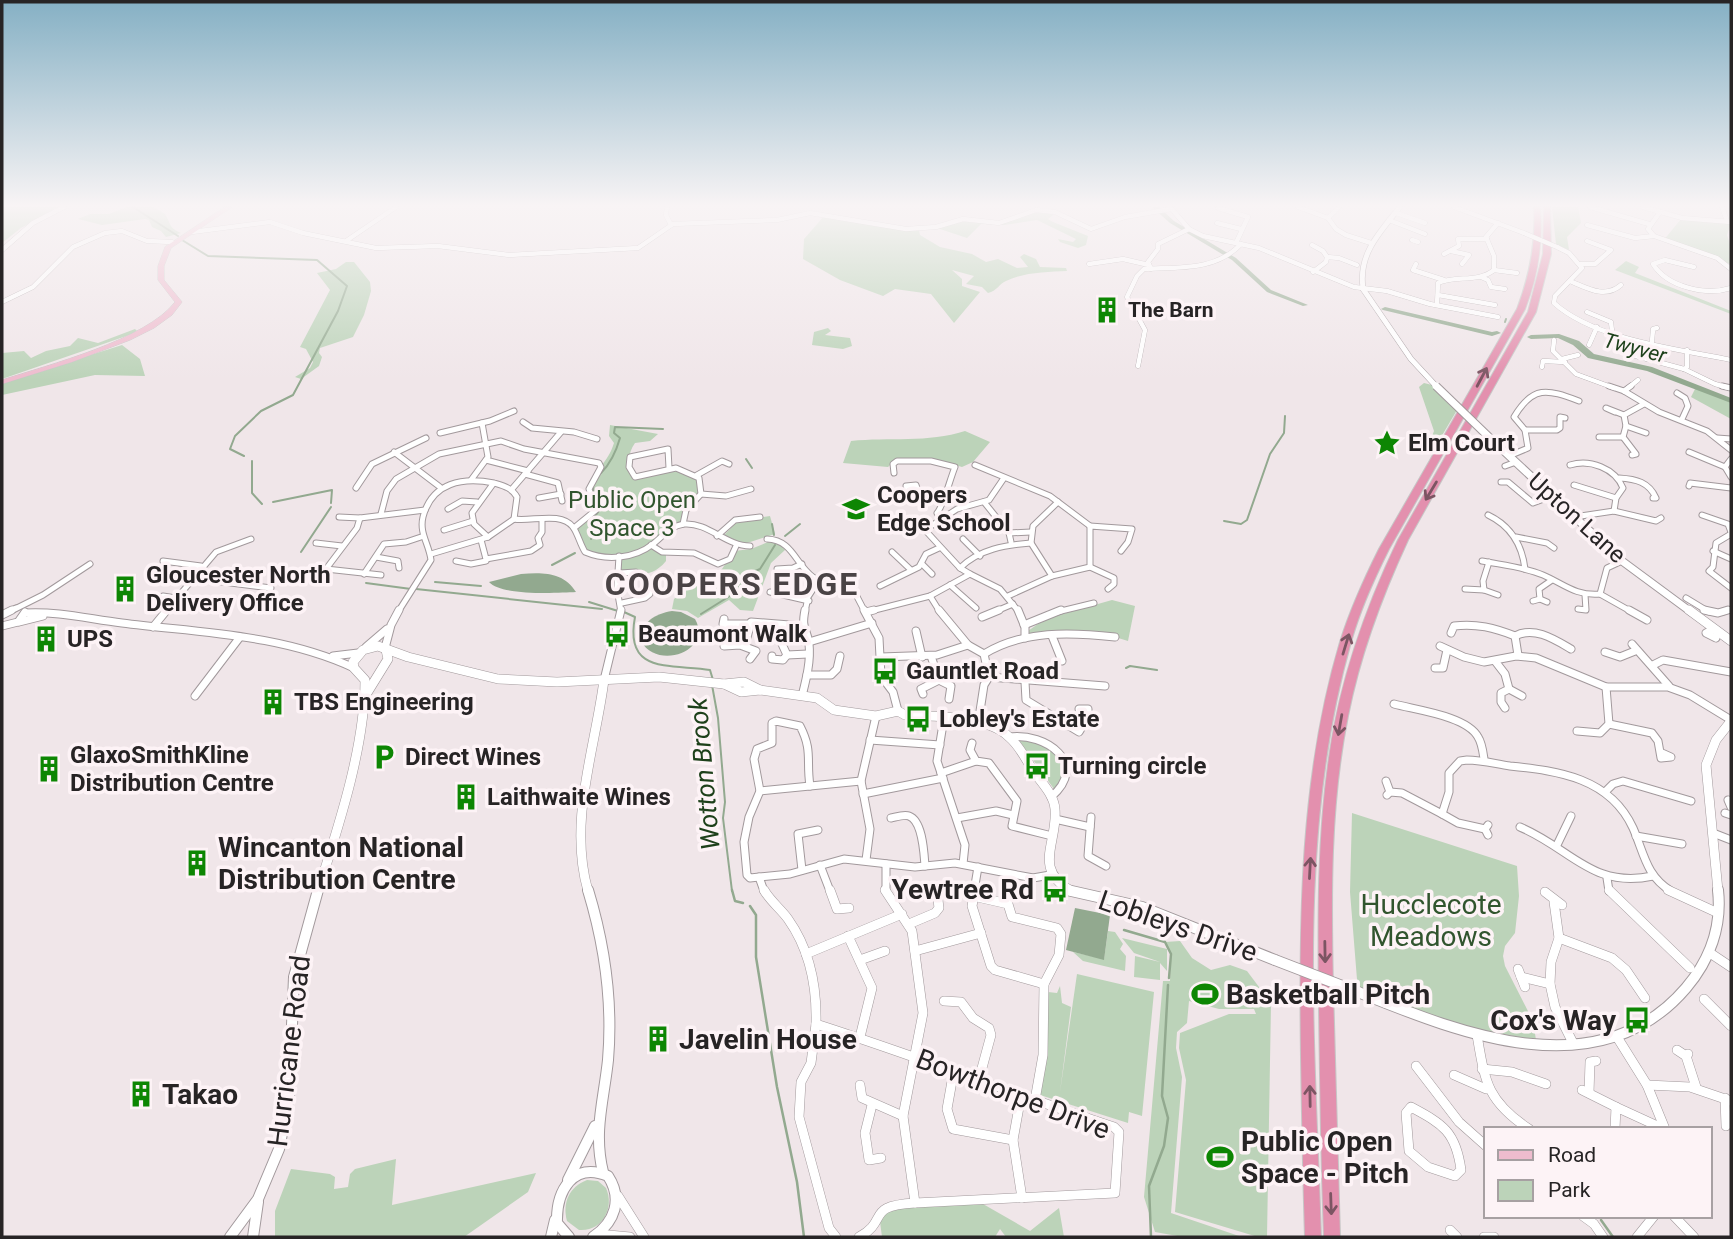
<svg xmlns="http://www.w3.org/2000/svg" width="1733" height="1239" font-family="Roboto,sans-serif">
<rect width="100%" height="100%" fill="#f0e6e9"/>
<g fill="#bcd3b9">
<path d="M2,207H59L21,228L2,243Z"/>
<path d="M127,207H154L165,214C171,224 169,228 181,233L166,237L161,231L152,227L149,220L145,219L102,225L78,219L90,214H109Z"/>
<path d="M1552,207H1578L1581,223L1567,237L1569,250L1556,244Z"/>
<path d="M1030,212L1051,213L1053,215L1048,219L1053,222L1088,236L1086,245L1078,248L1060,242L1058,239L1073,242L1076,239L1037,220L1004,225L981,224L967,238L940,229L919,230L920,235L940,247L972,254L986,262L998,259L1017,268L1028,267L1020,257L1024,254L1036,259L1040,267L1066,268L1067,271C1047,272 1025,272 1006,281C999,284 997,291 988,293L982,287L966,284L974,276L952,270L962,279V286L980,292L954,323L931,294L895,289L883,296L840,280L803,259L804,239L825,215L919,229L957,221L997,223Z"/>
<path d="M1681,219L1731,223L1727,235L1731,247L1730,264L1663,241Z"/>
<path d="M1626,261L1639,267L1635,273L1731,311V314L1615,270Z"/>
<path d="M346,262H354L370,282L371,291L364,315L353,337L320,348L319,353L322,357L319,366L301,379L295,377L310,368L313,362L306,349L300,347L330,290L317,273L336,269Z"/>
<path d="M828,328L831,331L825,335L850,338L852,346L843,349L812,345L814,332Z"/>
<path d="M135,329L138,332L2,379V353L24,351L31,358L46,351L70,346L78,338L98,343Z"/>
<path d="M122,345L140,359L145,376L95,375L2,395V383Z"/>
<path d="M1424,383L1432,385L1457,410L1437,444L1430,442L1434,431L1419,387Z"/>
<path d="M1696,387L1731,400V419L1691,397Z"/>
<path d="M610,425L658,434L650,441L635,443C627,454 628,465 635,477C654,471 678,464 697,475L702,491L686,510L683,524L652,545L666,552V561C653,577 639,575 620,573L619,556L585,552L574,528L596,510L587,487C595,469 608,463 614,443L609,436Z"/>
<path d="M965,431L990,442L973,462L962,467L931,458H897L888,467L843,463L851,441C889,437 928,443 965,431Z"/>
<path d="M770,516L775,534L744,544L723,536L738,521Z"/>
<path d="M768,542L780,544L785,550L771,563L753,611L740,610L729,600L698,618L687,611L672,609L674,599L695,581L704,585L722,569L734,551L751,549Z"/>
<path d="M1112,600L1135,606L1128,641L1115,637L1030,635L1028,631L1045,619Z"/>
<path d="M1018,739C1045,741 1078,760 1054,789Z"/>
<path d="M1352,813L1517,866L1519,896L1515,933L1505,946L1503,956L1505,966L1533,1021L1536,1040L1429,1021L1358,992L1350,892Z"/>
<path d="M1108,931L1115,932L1123,944L1120,949L1126,956L1125,971L1083,961L1073,952L1104,959Z"/>
<path d="M1122,938L1167,949V971L1160,963V980L1134,977L1135,956L1160,962L1134,953Z"/>
<path d="M1180,941L1192,958L1211,970L1230,965L1247,971L1271,1003L1267,1237H1258L1175,1212L1186,1080L1179,1048L1180,1033L1229,1014H1256L1254,1009H1219L1189,1001L1187,1023L1177,1032L1176,1048L1182,1077L1171,1213L1242,1237H1183L1155,1232L1144,1197L1163,981H1170L1171,954L1165,942Z"/>
<path d="M1077,974L1154,992L1142,1116L1129,1112L1128,1123L1040,1095L1048,992L1057,993L1060,986L1062,1003L1071,1007L1060,1092Z"/>
<path d="M396,1159L392,1205L536,1173L528,1192L464,1237H275V1211L291,1169L330,1174L335,1177L334,1189L348,1187L350,1174L355,1169Z"/>
<path d="M587,1180L598,1181L606,1188C615,1208 602,1232 579,1230L567,1221C562,1203 569,1187 587,1180Z"/>
<path d="M983,1204L1030,1231L1059,1208L1064,1237H1006L1000,1229L995,1237H882L879,1214L886,1209Z"/>
</g>
<g fill="#92a98f">
<path d="M521,574C542,572 564,572 576,592C556,593 502,596 489,582Z"/>
<path d="M672,611L681,612L695,619C713,651 657,671 641,641C640,622 655,614 672,611Z"/>
<path d="M1075,908L1110,915L1104,960L1066,950Z"/>
</g>
<g fill="none" stroke-linecap="round" stroke-linejoin="round">
<g stroke="#92a98f" stroke-width="2">
<path d="M133,207L178,236"/>
<path d="M182,240L208,256L317,260L347,286L338,311L293,395L261,411L235,436L230,449L244,456"/>
<path d="M1505,322L1506,319"/>
<path d="M746,459L752,468"/>
<path d="M252,461V493L262,504"/>
<path d="M601,473C611,463 616,452 620,438L614,433L615,427L663,429"/>
<path d="M593,487L595,494H599"/>
<path d="M273,502L332,490L331,503"/>
<path d="M1224,521L1241,524L1247,520L1270,454L1284,433L1285,416"/>
<path d="M772,524L774,535"/>
<path d="M785,536L800,524"/>
<path d="M591,539L595,532L590,523L601,508V497"/>
<path d="M301,552L331,507"/>
<path d="M552,565L575,553"/>
<path d="M435,582L481,586"/>
<path d="M366,583L411,589"/>
<path d="M416,589L602,609"/>
<path d="M589,602L618,611"/>
<path d="M624,612L635,617C624,674 669,664 710,670L713,680"/>
<path d="M701,614L733,594L744,576L760,569L775,545"/>
<path d="M1126,668L1130,666L1157,670"/>
<path d="M712,685L718,718L725,802L723,818L732,891"/>
</g>
<g stroke="#92a98f" stroke-width="2.5">
<path d="M732,890L735,901L743,903"/>
<path d="M750,906L756,915V957L777,1087L797,1182L804,1237"/>
<path d="M1124,930L1165,942L1171,954L1169,978"/>
<path d="M1601,1220L1613,1237"/>
<path d="M1151,1237L1149,1186L1164,1146L1168,1118L1162,1096L1168,985"/>
</g>
<g fill="#92a98f" fill-rule="evenodd">
<path d="M1152,207H1159L1174,221L1236,258L1271,290L1308,305L1303,306L1267,292L1232,260L1170,223Z"/>
<path d="M1385,307L1492,332L1497,331L1501,333L1492,336L1383,310L1381,309Z"/>
<path d="M1559,334L1579,341L1594,354L1652,367L1731,398V403L1647,371L1588,358L1573,345L1558,338L1531,339L1527,337L1531,335Z"/>
</g>
<g stroke="#a2999c" stroke-width="5">
<g id="minor-far3">
<path d="M667,207L666,215L671,225"/>
<path d="M1170,207L1189,229L1203,236L1259,248L1354,287L1387,291L1430,304L1498,317"/>
<path d="M1298,207L1328,218L1336,229L1346,235L1371,243"/>
<path d="M1454,207L1524,233"/>
<path d="M1590,207L1649,224"/>
<path d="M1643,207L1682,218L1731,222"/>
<path d="M1722,207L1727,221"/>
<path d="M1218,208L1248,217L1236,243"/>
<path d="M1660,212L1648,229L1654,236L1717,258L1731,269"/>
<path d="M1396,213L1425,223"/>
<path d="M1328,218L1339,207"/>
<path d="M1389,220L1425,234"/>
<path d="M1217,223L1241,229"/>
<path d="M1587,225L1635,238L1654,236"/>
<path d="M192,232L270,222L303,233L376,248L438,246L509,255L638,248L673,224L777,220L810,213L906,229L936,227L963,219L999,223L1036,210L1055,212L1091,229L1125,217L1171,209"/>
<path d="M1412,240L1418,242"/>
<path d="M346,241L396,207"/>
<path d="M1312,245L1323,251L1327,257L1326,262L1313,272"/>
<path d="M1557,247L1569,253L1582,268L1555,296L1554,303C1595,340 1678,349 1731,360"/>
<path d="M2,250L33,223L64,207"/>
<path d="M1451,251L1469,255L1462,264"/>
<path d="M1444,254L1459,246L1458,239H1487"/>
<path d="M1327,257L1339,258L1357,265"/>
<path d="M1089,264L1123,259L1149,265"/>
<path d="M1416,264L1413,270L1444,280"/>
<path d="M1581,264H1595L1611,250L1587,241"/>
<path d="M1694,267L1665,260L1653,264C1667,287 1706,296 1731,288"/>
<path d="M1151,269L1148,262L1158,249V244L1189,229"/>
<path d="M1494,270L1517,273"/>
<path d="M1481,277L1488,280L1491,287L1505,289"/>
<path d="M1570,281C1587,288 1605,299 1621,285"/>
<path d="M1438,295L1495,305"/>
<path d="M2,302L33,287L73,247L105,233L122,231L147,241L172,242"/>
<path d="M1437,305L1438,283C1456,275 1478,283 1494,270V256L1486,237L1498,223"/>
<path d="M1587,312L1611,322L1612,331"/>
<path d="M1554,340L1553,351L1576,374L1614,388"/>
<path d="M1652,342L1653,329L1657,328"/>
<path d="M1589,345L1597,327"/>
<path d="M1632,355L1684,369L1715,384L1729,388"/>
<path d="M1562,359L1578,355"/>
<path d="M1138,366L1145,330L1127,297L1137,276L1144,269C1178,267 1216,271 1241,244"/>
<path d="M1542,367L1543,361L1565,362"/>
<path d="M1684,369L1687,367V350"/>
<path d="M1628,388L1638,380"/>
</g>
</g>
<g stroke="#a2999c" stroke-width="7">
<g id="minor-far2">
<path d="M1609,386L1624,391L1659,412L1707,431L1731,450"/>
<path d="M1722,386L1731,388"/>
<path d="M1624,391L1631,386"/>
<path d="M1677,393L1685,398L1688,406L1682,419"/>
<path d="M1615,412L1606,408L1624,415"/>
<path d="M523,422L532,428L574,432L597,439"/>
<path d="M1626,426L1646,433"/>
<path d="M1525,430H1557L1560,428V417L1565,418"/>
<path d="M440,433L490,421L514,411"/>
<path d="M1599,437H1623"/>
<path d="M1717,438L1731,439"/>
<path d="M394,452L440,487"/>
<path d="M1689,452L1725,467"/>
<path d="M1632,455L1636,454L1623,437L1626,426L1624,415L1644,404"/>
<path d="M1509,456L1528,448L1525,430L1514,417C1533,385 1547,389 1579,401"/>
<path d="M1731,459L1725,467L1731,477"/>
<path d="M486,460L528,471"/>
<path d="M975,465L1050,496L1090,526"/>
<path d="M1570,465C1590,459 1615,468 1623,488L1616,498L1614,511"/>
<path d="M1505,466L1516,462"/>
<path d="M669,468L668,449L630,457L629,467L635,477L676,468L699,478L701,494L686,510L683,524"/>
<path d="M894,473L893,464L897,461H931L955,467C950,479 943,507 937,513L941,520"/>
<path d="M525,474L558,483L562,501"/>
<path d="M697,475L722,461L729,464"/>
<path d="M1619,478C1636,479 1649,482 1656,498H1653"/>
<path d="M471,480L488,457L482,423"/>
<path d="M1501,482H1508L1533,503L1552,496"/>
<path d="M1574,485L1616,498"/>
<path d="M1689,486L1690,483L1731,488"/>
<path d="M356,488L372,464L426,438"/>
<path d="M512,489L561,432"/>
<path d="M918,491L916,485L906,486L909,492L943,493"/>
<path d="M701,494L726,496L751,489"/>
<path d="M539,498L561,494"/>
<path d="M984,502L1009,533L1011,542"/>
<path d="M448,509L462,501L477,502"/>
<path d="M381,514L387,491L396,479L439,454L501,441L524,449L599,463L601,467L589,489L596,510L574,528"/>
<path d="M1488,515C1511,526 1522,544 1525,569"/>
<path d="M1702,515L1728,524L1731,532"/>
<path d="M339,517L360,518L425,510"/>
<path d="M1574,517L1614,511L1656,521L1661,518"/>
<path d="M360,518L357,528L326,569L381,575"/>
<path d="M514,519C531,522 561,511 573,527C578,534 580,544 585,552C606,561 634,559 653,544C663,536 670,526 684,524C708,522 726,546 750,546"/>
<path d="M444,530L473,521"/>
<path d="M1009,533L1031,532"/>
<path d="M1731,534L1716,543L1713,567L1709,571L1731,588"/>
<path d="M717,536L735,520L760,517"/>
<path d="M488,537L474,524L472,513L493,484"/>
<path d="M1516,537L1547,543L1554,548"/>
<path d="M767,539C793,540 795,564 813,577C824,585 840,583 852,587L865,612"/>
<path d="M963,539L980,556"/>
<path d="M481,540L486,559L531,551L540,545L538,538L542,532V520"/>
<path d="M316,543L342,546"/>
<path d="M1031,543L1033,526L1058,502"/>
<path d="M651,545L662,552L694,553L718,564L730,559L736,546"/>
<path d="M1713,551L1731,559"/>
<path d="M892,552L911,570"/>
<path d="M431,554L488,537L514,519"/>
<path d="M619,556L617,589L621,612"/>
<path d="M376,557L398,561L399,568"/>
<path d="M163,561L201,566"/>
<path d="M456,561L471,564L486,561"/>
<path d="M1482,561C1502,565 1524,567 1543,575C1564,584 1575,596 1600,594L1607,568L1622,561"/>
<path d="M922,564L932,574"/>
<path d="M1090,567L1114,578V584L1108,589"/>
<path d="M960,568L925,530L957,509L989,500L1004,478"/>
<path d="M777,569L793,568L802,564"/>
<path d="M620,573L636,572L645,575L650,594L645,598L622,603"/>
<path d="M364,574L384,544L406,542L421,537"/>
<path d="M970,574L1000,589L1019,612"/>
<path d="M191,578L271,588"/>
<path d="M950,585L976,608"/>
<path d="M880,586L919,567L926,554L939,548"/>
<path d="M1465,589L1484,590L1483,581L1489,562"/>
<path d="M1484,590L1498,595"/>
<path d="M770,592L809,601"/>
<path d="M1600,594L1632,612"/>
<path d="M163,596L176,598"/>
<path d="M930,596L940,612"/>
<path d="M1008,596L1052,576L1090,567V526L1132,529L1128,542L1121,551"/>
<path d="M1686,598L1709,612"/>
<path d="M1540,599L1539,589L1552,580"/>
<path d="M1533,601L1540,599L1547,602"/>
<path d="M15,609L43,595L90,564"/>
<path d="M1578,609L1586,610L1585,595"/>
<path d="M8,612L16,608"/>
<path d="M165,612L216,552L251,539"/>
<path d="M398,612L431,560C429,544 419,533 423,517C432,482 463,477 494,483C504,486 512,488 517,497L514,519"/>
<path d="M805,612L808,597L819,580"/>
<path d="M867,612L930,596L970,574L960,568C979,549 1006,545 1031,543L1052,576"/>
<path d="M994,612L1013,604"/>
<path d="M1057,612L1094,603"/>
<path d="M1723,612L1731,609"/>
</g>
</g>
<g stroke="#a2999c" stroke-width="9">
<g id="minor-far1">
<path d="M864,610L879,638L881,676L893,692L898,711"/>
<path d="M939,610L968,645"/>
<path d="M1018,610L1025,627V638"/>
<path d="M1629,610L1647,620"/>
<path d="M1704,610L1718,613L1728,610"/>
<path d="M866,612L874,610"/>
<path d="M25,613C58,611 89,619 122,623C201,633 281,634 354,668"/>
<path d="M2,615L12,610"/>
<path d="M982,617L999,610"/>
<path d="M724,619L723,624H750"/>
<path d="M19,622L43,616"/>
<path d="M1024,625L1061,610"/>
<path d="M2,626L18,622L25,612"/>
<path d="M153,627L167,610"/>
<path d="M1714,629L1706,633L1716,638"/>
<path d="M916,631L922,657"/>
<path d="M1451,633L1454,626C1476,623 1495,628 1515,636"/>
<path d="M1052,636L1062,661"/>
<path d="M809,642L872,623"/>
<path d="M782,644L787,655L808,654"/>
<path d="M1632,644L1669,686"/>
<path d="M745,645L751,622L802,626"/>
<path d="M724,646L740,645L756,651L750,659"/>
<path d="M1440,646L1464,657L1484,662L1516,656L1536,658L1606,687H1668L1690,695L1731,720"/>
<path d="M366,647L387,629"/>
<path d="M385,648L391,625L399,610"/>
<path d="M1605,652L1620,657L1635,651"/>
<path d="M984,654C1023,630 1071,632 1115,637"/>
<path d="M1518,655L1515,636C1534,626 1554,639 1571,649"/>
<path d="M333,656L358,653"/>
<path d="M772,656V659L783,660L787,655"/>
<path d="M931,656L939,680L951,686L949,699"/>
<path d="M881,657L937,655L968,645L984,654"/>
<path d="M1495,661L1505,674L1509,689L1501,693V702L1505,708"/>
<path d="M1653,665L1663,660L1731,672"/>
<path d="M1435,668H1443L1447,650"/>
<path d="M807,675H831L837,669L840,656"/>
<path d="M989,677L1105,686"/>
<path d="M604,680L621,610"/>
<path d="M1025,682L1026,700L1079,732L1088,717V709H1079"/>
<path d="M1509,689L1522,696"/>
<path d="M923,694L921,689L939,680"/>
<path d="M195,696L240,637"/>
<path d="M802,696C806,680 811,661 809,644C807,627 801,630 805,610"/>
<path d="M1394,704C1416,710 1467,716 1478,737C1482,743 1483,752 1484,759"/>
<path d="M944,718L937,761L965,845L963,864"/>
<path d="M978,724L984,685L989,677L984,654"/>
<path d="M1609,724L1652,733L1658,741L1661,758L1671,757L1662,753"/>
<path d="M1577,731L1600,733L1609,724L1606,687"/>
<path d="M1009,737C1046,732 1090,764 1051,797"/>
<path d="M870,740L940,745"/>
<path d="M972,743L970,750L976,761L989,763L1017,801L1012,826L1052,836"/>
<path d="M941,773L976,761"/>
<path d="M1386,781L1390,792"/>
<path d="M810,786C806,760 813,751 800,726L776,721L772,723V743L757,749L754,759L760,791L749,817L744,842L747,875L750,878L790,874L844,859L915,867L955,863L1033,878L1050,875"/>
<path d="M760,791L861,781"/>
<path d="M1605,792L1613,784L1623,781L1691,801"/>
<path d="M863,794L943,778"/>
<path d="M1387,795L1390,792L1402,793L1442,814L1449,792V773L1460,761L1467,760C1482,760 1496,764 1510,766C1559,771 1610,778 1633,828C1644,853 1646,876 1671,891"/>
<path d="M1728,800L1731,807"/>
<path d="M1725,813L1731,815"/>
<path d="M1442,814L1458,823L1485,829"/>
<path d="M1091,817L1088,856L1106,866"/>
<path d="M891,818C896,817 904,814 909,816C923,821 924,854 925,866"/>
<path d="M957,818L996,811L1013,815"/>
<path d="M1055,819L1090,827"/>
<path d="M1488,825L1485,829L1488,835"/>
<path d="M1520,827C1572,849 1592,889 1653,876"/>
<path d="M1713,833L1731,840"/>
<path d="M1636,836L1682,844"/>
<path d="M1557,845L1571,816"/>
<path d="M866,860L870,829L861,781L876,716"/>
<path d="M820,865L830,891"/>
<path d="M802,870L798,834L818,830"/>
<path d="M759,877L764,891"/>
<path d="M1607,878L1609,891"/>
<path d="M886,891V864"/>
<path d="M974,891L978,867"/>
</g>
</g>
<g stroke="#a2999c" stroke-width="10">
<g id="minor">
<path d="M764,890C770,901 781,909 788,919C810,950 817,987 816,1024C916,1056 1014,1094 1114,1127L1119,1132L1115,1193L915,1203"/>
<path d="M830,890L837,909L849,908"/>
<path d="M975,890L972,906L991,966L995,970L1044,984"/>
<path d="M1609,890L1690,968"/>
<path d="M1668,890L1718,913"/>
<path d="M1545,892L1562,905"/>
<path d="M973,896L1008,904L1012,917L1057,928L1061,934L1059,955L1044,984L1043,1055L1035,1100"/>
<path d="M1554,902L1559,938L1551,962L1550,984L1555,1007L1573,1043"/>
<path d="M909,924L935,913L939,908L938,900"/>
<path d="M848,936L872,988L860,1037"/>
<path d="M1559,938L1612,958L1626,970L1645,998"/>
<path d="M915,951L981,933"/>
<path d="M1710,953L1731,967"/>
<path d="M806,954L902,914"/>
<path d="M860,960L885,951"/>
<path d="M1518,969L1525,987"/>
<path d="M1521,977L1550,984"/>
<path d="M1704,999L1731,1026"/>
<path d="M944,1001L961,1002L973,1018L989,1028L991,1035L979,1079"/>
<path d="M816,1024L811,1063L801,1082L799,1117L829,1228L836,1237"/>
<path d="M1477,1035C1485,1082 1487,1101 1529,1129"/>
<path d="M1617,1037L1647,1085L1665,1129"/>
<path d="M1677,1050L1686,1056"/>
<path d="M1688,1054L1686,1056L1696,1087"/>
<path d="M1416,1066L1459,1122L1486,1146"/>
<path d="M1482,1069L1512,1072L1546,1084"/>
<path d="M954,1070L947,1109L953,1129L1013,1140"/>
<path d="M1454,1075L1486,1089"/>
<path d="M860,1085L862,1098L903,1116"/>
<path d="M1647,1085L1690,1087L1731,1101"/>
<path d="M1582,1090L1616,1107"/>
<path d="M1589,1093L1590,1062L1596,1061"/>
<path d="M1021,1096L1013,1140L1022,1198"/>
<path d="M1725,1098L1726,1126"/>
<path d="M872,1105L865,1133L869,1160L881,1158"/>
<path d="M1411,1107C1443,1124 1456,1132 1461,1170L1455,1176L1428,1167L1409,1151L1406,1113Z"/>
<path d="M1615,1129L1616,1107L1664,1129"/>
<path d="M618,1196L644,1237"/>
<path d="M1583,1216L1594,1224L1603,1237"/>
<path d="M1674,1216L1694,1237"/>
<path d="M1450,1230L1457,1237"/>
<path d="M598,1234L630,1237"/>
<path d="M859,1237C890,1220 864,1206 915,1203L903,1116L923,1013L912,931L885,890"/>
<path d="M1484,1237H1494"/>
<path d="M1637,1237L1654,1216"/>
</g>
</g>
<g stroke="#a2999c" stroke-width="6">
<g id="tertiary-far3">
<path d="M1363,288C1358,254 1380,232 1400,207"/>
<path d="M1363,289L1411,359L1436,386"/>
</g>
</g>
<g stroke="#a2999c" stroke-width="9">
<path id="tertiary-far2" d="M1491,439L1622,561L1691,612"/>
</g>
<g stroke="#a2999c" stroke-width="10">
<g id="tertiary-far1">
<path d="M1689,610L1731,641"/>
<path d="M724,684L744,682L760,690"/>
<path d="M367,693L388,659L386,650"/>
<path d="M318,891C338,828 365,747 365,680L354,668L353,662L363,650L378,646L408,657L498,679L557,682L659,677L724,684L741,692L760,690L817,698L834,710L876,716L898,711L905,715C933,716 988,716 1009,737C1020,746 1026,760 1034,772C1042,783 1054,795 1055,809C1058,843 1032,868 1071,891"/>
<path d="M588,891C568,821 595,750 604,680"/>
<path d="M1718,891L1706,765L1716,740L1731,721"/>
</g>
</g>
<g stroke="#a2999c" stroke-width="12">
<g id="tertiary">
<path d="M588,890C605,946 613,1001 608,1060C604,1099 593,1132 603,1172"/>
<path d="M1067,890L1142,907L1275,960"/>
<path d="M1358,992C1460,1033 1599,1090 1686,988C1710,960 1722,926 1718,890"/>
<path d="M568,1180L595,1126"/>
<path d="M230,1237L258,1199L279,1149L289,1097L294,977L318,890"/>
<path d="M253,1237L258,1202"/>
<path d="M551,1237L555,1220"/>
<path d="M569,1237L557,1223C556,1191 573,1161 608,1176C623,1199 615,1222 593,1237"/>
</g>
</g>
<g stroke="#c7c6c6" stroke-width="1">
<path id="primary" d="M225,207H232L171,248L164,266V280L182,302L172,315L154,328L130,340L72,362L2,384V380C48,365 146,340 175,302L158,280V266L165,247Z"/>
</g>
<g stroke="#c7c6c6" stroke-width="2">
<g id="motorway">
<path d="M1534,207H1540C1543,243 1538,275 1525,309L1389,549C1374,579 1360,610 1351,642C1296,834 1315,1040 1321,1237H1305C1303,1177 1302,1117 1301,1057C1299,918 1300,776 1340,642C1350,610 1364,579 1379,549L1517,309C1530,275 1536,243 1534,207Z"/>
<path d="M1544,207H1550L1551,254L1536,312L1408,540C1382,596 1360,655 1348,716C1330,805 1331,896 1333,987C1335,1070 1338,1154 1340,1237H1324C1321,1160 1320,1082 1319,1004C1318,920 1317,835 1330,751C1341,677 1366,607 1398,540L1528,312L1543,254Z"/>
</g>
</g>
<use href="#minor-far3" stroke="#fff" stroke-width="4.5"/>
<use href="#minor-far2" stroke="#fff" stroke-width="5"/>
<use href="#minor-far1" stroke="#fff" stroke-width="7"/>
<use href="#minor" stroke="#fff" stroke-width="9"/>
<use href="#tertiary-far3" stroke="#fff" stroke-width="5"/>
<use href="#tertiary-far2" stroke="#fff" stroke-width="7"/>
<use href="#tertiary-far1" stroke="#fff" stroke-width="9"/>
<use href="#tertiary" stroke="#fff" stroke-width="10"/>
<use href="#primary" fill="#eebcce" fill-rule="evenodd"/>
<use href="#motorway" fill="#e390ae" fill-rule="evenodd"/>
<g stroke="#a2999c" stroke-width="5" stroke-linecap="butt">
<path id="minor-bridge" d="M1524,233L1557,247"/>
</g>
<g stroke="#a2999c" stroke-width="9" stroke-linecap="butt">
<path id="tertiary-bridge-far1" d="M1436,386L1491,439"/>
</g>
<g stroke="#a2999c" stroke-width="12" stroke-linecap="butt">
<path id="tertiary-bridge" d="M1275,960L1358,992"/>
</g>
<use href="#minor-bridge" stroke="#fff" stroke-width="4.5"/>
<use href="#tertiary-bridge-far1" stroke="#fff" stroke-width="7"/>
<use href="#tertiary-bridge" stroke="#fff" stroke-width="10"/>
</g>
<defs><path id="oneway-shaft" d="M-6 0H5M1.5-3L5.5 0L1.5 3" fill="none" stroke-width="1.6" stroke-linecap="round" stroke-linejoin="round" transform="scale(1.75)"/></defs>
<g stroke="#7c5563">
<use href="#oneway-shaft" transform="translate(1482 377) rotate(-62)"/>
<use href="#oneway-shaft" transform="translate(1431 491) rotate(121)"/>
<use href="#oneway-shaft" transform="translate(1346 644) rotate(-73)"/>
<use href="#oneway-shaft" transform="translate(1340 725) rotate(100)"/>
<use href="#oneway-shaft" transform="translate(1310 868) rotate(-87)"/>
<use href="#oneway-shaft" transform="translate(1325 952) rotate(89)"/>
<use href="#oneway-shaft" transform="translate(1310 1096) rotate(-91)"/>
<use href="#oneway-shaft" transform="translate(1331 1204) rotate(88)"/>
</g>
<linearGradient id="sky" x2="0" y2="1"><stop stop-color="#85b0c4"/><stop offset="0.54" stop-color="#f8f4f5"/><stop offset="1" stop-color="#f8f4f5" stop-opacity="0"/></linearGradient>
<rect width="1733" height="380" fill="url(#sky)"/>
<defs>
<g id="building-bare" transform="scale(2.1)"><path d="M-4-6H4V6H1V3H-1V6H-4ZM-2.5-4.3h1.7v1.8h-1.7ZM.8-4.3h1.7v1.8H.8ZM-2.5-1h1.7V.8h-1.7ZM.8-1h1.7V.8H.8Z" fill="#0d8603" stroke="#fdf3f6" stroke-width="2.5" paint-order="stroke"/></g>
<g id="sight-bare" transform="scale(2.1)"><path d="M0-6L1.8-2.2L6-1.7L2.9 1.2L3.7 5.4L0 3.3L-3.7 5.4L-2.9 1.2L-6-1.7L-1.8-2.2Z" fill="#0d8603" stroke="#fdf3f6" stroke-width="2.5" paint-order="stroke"/></g>
<g id="school-bare" transform="scale(2.1)"><path d="M0-5L7-2L0 1L-7-2ZM-4 1L0 2.5L4 1V4Q0 6-4 4Z" fill="#0d8603" stroke="#fdf3f6" stroke-width="2.5" paint-order="stroke"/></g>
<g id="bus-bare" transform="scale(2.1)"><path d="M-5-6H5V4H4V6H2V4H-2V6H-4V4H-5ZM-3.5-4V0h7V-4ZM-3.5 1.2v1.5H-2V1.2ZM2 1.2v1.5H3.5V1.2Z" fill="#0d8603" stroke="#fdf3f6" stroke-width="2.5" paint-order="stroke"/></g>
<g id="parking-bare" transform="scale(2.1)"><path d="M-3.5-5.5H1a3.5 3.5 0 0 1 0 7H-1V5.5H-3.5ZM-1-3.4V-.6H.8a1.4 1.4 0 0 0 0-2.8Z" fill="#0d8603" stroke="#fdf3f6" stroke-width="2.5" paint-order="stroke"/></g>
<g id="stadium-bare" transform="scale(2.1)"><path d="M0-5a6.5 5 0 1 0 0 10a6.5 5 0 1 0 0-10ZM-3.5-1.8h7v3.6h-7Z" fill="#0d8603" stroke="#fdf3f6" stroke-width="2.5" paint-order="stroke"/></g>
</defs>
<g fill-rule="evenodd">
<use href="#building-bare" x="1107" y="310"/>
<use href="#sight-bare" x="1387" y="443"/>
<use href="#school-bare" x="856" y="509"/>
<use href="#building-bare" x="125" y="589"/>
<use href="#bus-bare" x="617" y="634"/>
<use href="#building-bare" x="46" y="639"/>
<use href="#bus-bare" x="885" y="671"/>
<use href="#building-bare" x="273" y="702"/>
<use href="#bus-bare" x="918" y="719"/>
<use href="#parking-bare" x="384" y="757"/>
<use href="#bus-bare" x="1037" y="766"/>
<use href="#building-bare" x="49" y="769"/>
<use href="#building-bare" x="466" y="797"/>
<use href="#building-bare" x="197" y="863"/>
<use href="#bus-bare" x="1055" y="889"/>
<use href="#stadium-bare" x="1205" y="994"/>
<use href="#bus-bare" x="1637" y="1020"/>
<use href="#building-bare" x="658" y="1039"/>
<use href="#building-bare" x="141" y="1094"/>
<use href="#stadium-bare" x="1220" y="1157"/>
</g>
<g text-anchor="middle" dominant-baseline="central" stroke-width="7" stroke-linejoin="round" paint-order="stroke">
<g font-size="21" font-weight="bold" fill="#272425" stroke="#fdf3f6" text-anchor="start">
<text x="1128" y="310">The Barn</text>
</g>
<g font-size="21" font-style="italic" fill="#1e411b" stroke="#fdf3f6">
<text transform="translate(1635 348) rotate(15)">Twyver</text>
</g>
<g font-size="24" font-weight="bold" fill="#272425" stroke="#fdf3f6" text-anchor="start">
<text x="1408" y="443">Elm Court</text>
<text x="877" y="495">Coopers<tspan x="877" dy="28">Edge School</tspan></text>
<text x="146" y="575">Gloucester North<tspan x="146" dy="28">Delivery Office</tspan></text>
<text x="638" y="634">Beaumont Walk</text>
<text x="67" y="639">UPS</text>
<text x="906" y="671">Gauntlet Road</text>
<text x="294" y="702">TBS Engineering</text>
<text x="939" y="719">Lobley's Estate</text>
<text x="70" y="755">GlaxoSmithKline<tspan x="70" dy="28">Distribution Centre</tspan></text>
<text x="405" y="757">Direct Wines</text>
<text x="1058" y="766">Turning circle</text>
<text x="487" y="797">Laithwaite Wines</text>
</g>
<g font-size="24" fill="#31552e" stroke="#fdf3f6">
<text x="632" y="500">Public Open<tspan x="632" dy="28">Space 3</tspan></text>
</g>
<g font-size="24" fill="#272425" stroke="#fdf3f6">
<text transform="translate(1577 518) rotate(42)">Upton Lane</text>
</g>
<g font-size="26" font-style="italic" fill="#1e411b" stroke="#fdf3f6">
<text transform="translate(704 774) rotate(-95)">Wotton Brook</text>
</g>
<g font-size="28" font-weight="bold" fill="#272425" stroke="#fdf3f6" text-anchor="start">
<text x="218" y="847">Wincanton National<tspan x="218" dy="32">Distribution Centre</tspan></text>
<text x="1034" y="889" text-anchor="end">Yewtree Rd</text>
<text x="1226" y="994">Basketball Pitch</text>
<text x="1616" y="1020" text-anchor="end">Cox's Way</text>
<text x="679" y="1039">Javelin House</text>
<text x="162" y="1094">Takao</text>
<text x="1241" y="1141">Public Open<tspan x="1241" dy="32">Space - Pitch</tspan></text>
</g>
<g font-size="28" fill="#31552e" stroke="#fdf3f6">
<text x="1431" y="904">Hucclecote<tspan x="1431" dy="32">Meadows</tspan></text>
</g>
<g font-size="28" fill="#272425" stroke="#fdf3f6">
<text transform="translate(1178 926) rotate(19)">Lobleys Drive</text>
<text transform="translate(289 1051) rotate(-83)">Hurricane Road</text>
<text transform="translate(1013 1094) rotate(21)">Bowthorpe Drive</text>
</g>
<g font-size="32" font-weight="bold" letter-spacing="2" fill="#4a4345" stroke="#fdf3f6">
<text x="732" y="584">COOPERS EDGE</text>
</g>
</g>
<rect width="1733" height="1239" fill="none" stroke="#272425" stroke-width="7"/>
<rect x="1484" y="1127" width="228" height="91" fill="#fdf3f6" stroke="#a7a0a2" stroke-width="2"/>
<rect x="1498" y="1150" width="35" height="10" fill="#eebcce" stroke="#a7a0a2" stroke-width="2"/>
<text x="1548" y="1162" font-size="21" fill="#272425">Road</text>
<rect x="1498" y="1180" width="35" height="21" fill="#bcd3b9" stroke="#a7a0a2" stroke-width="2"/>
<text x="1548" y="1197" font-size="21" fill="#272425">Park</text>
</svg>
